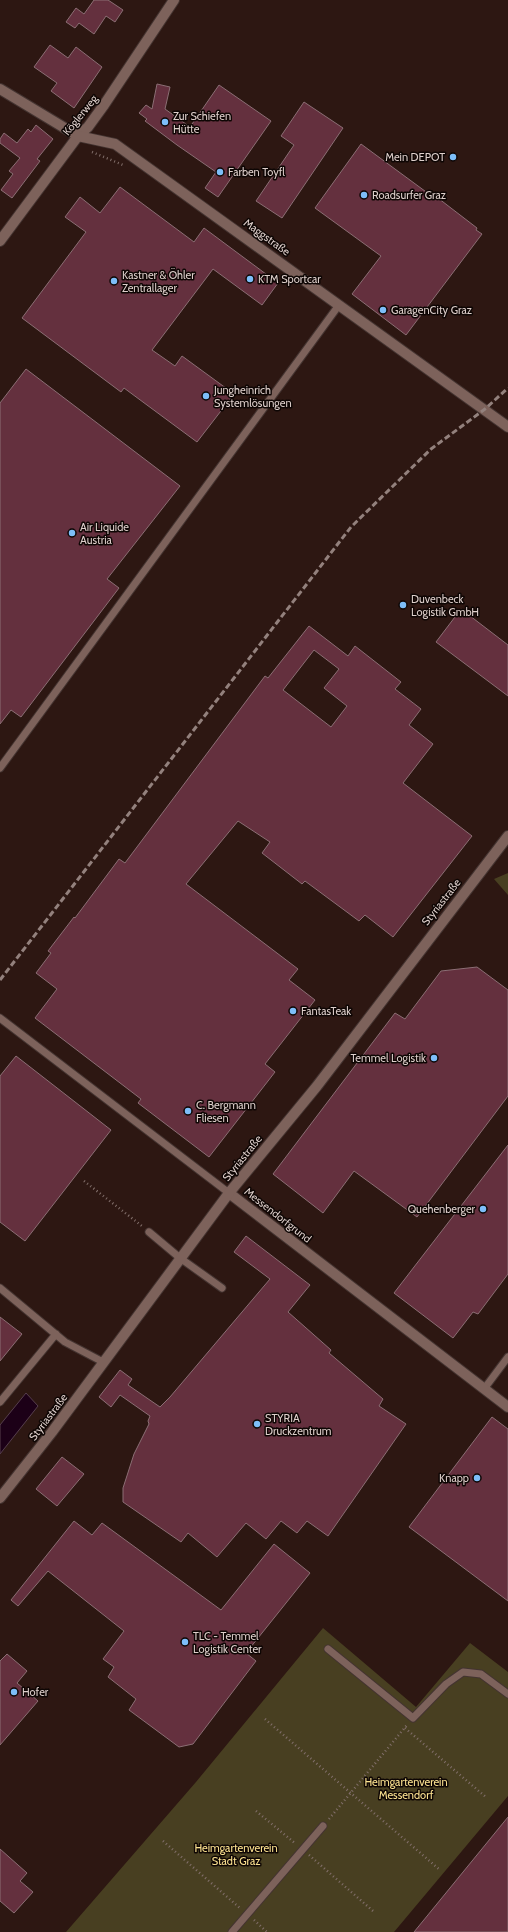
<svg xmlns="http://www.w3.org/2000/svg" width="508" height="1932" font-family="Cabin,sans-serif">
<rect width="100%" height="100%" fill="#2d1712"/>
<path fill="#483f21" d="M508 873V895L494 879Z
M323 1628 416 1707 470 1643 508 1672V1796L394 1932H66L196 1782Z"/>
<path fill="#1c0017" stroke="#563e4d" d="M26 1393 38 1406 0 1454V1425Z"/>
<path fill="#64303e" stroke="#8b6e74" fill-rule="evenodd" d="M94 0H108L123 10 115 22 106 16 94 34 79 23 75 28 66 22 76 8 84 14Z
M50 45 68 58 76 47 102 67 74 108 51 91 57 83 34 67Z
M157 84 170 87 165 109 190 127 219 85 271 121 218 197 205 188 216 172 177 145 145 121 147 119 139 113 146 105 152 109Z
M304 102 343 128 282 218 256 201 294 145 281 136Z
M36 125 53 139 37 159 40 161 12 198 1 190 13 174 9 171 20 158 0 143V139L4 133 17 143 28 129 31 132Z
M361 144 433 197 434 195 477 228 476 230 482 234 406 335 352 294 381 256 315 208Z
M120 187 194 242 204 228 278 283 262 305 213 269 152 350 175 366 182 356 234 394 197 442 124 388 121 392 22 318 86 232 65 217 80 197 100 213Z
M26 369 180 486 107 579 119 588 21 717 11 710 0 724V403Z
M461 609 508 645V696L436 642Z
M309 626 348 656 355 646 401 682 395 689 421 709 409 725 433 744 403 783 472 836 393 937 365 915 359 921 305 881 302 884 262 853 270 842 238 821 186 884 298 969 289 980 315 1000 265 1064 275 1072 209 1157 138 1103 141 1099 35 1018 57 989 36 973 51 953 48 951 74 917 75 918 119 859 125 863 265 676 268 678ZM314 650 339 669 324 688 347 706 331 727 283 690Z
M477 967 508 990V1096L417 1217 354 1171 323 1213 273 1174 395 1013 405 1019 441 971Z
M16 1056 111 1130 25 1241 0 1222V1076Z
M508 1145V1274L478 1314 473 1312 453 1338 394 1293Z
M246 1236 310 1285 288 1312 331 1350 329 1353 383 1399 379 1406 406 1424 328 1536 307 1521 297 1533 281 1521 266 1539 246 1523 217 1557 188 1533 181 1542 123 1502V1488L134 1454 149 1424 148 1421 150 1416 120 1395 111 1407 99 1397 120 1370 132 1379 128 1385 160 1407 170 1397 270 1279 234 1252Z
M0 1317 22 1334 0 1361Z
M492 1417 508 1429V1601L409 1527Z
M62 1457 84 1474 57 1506 36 1489Z
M74 1521 92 1535 102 1523 221 1610 274 1544 310 1573 246 1653 256 1661 193 1744 179 1747 129 1710 136 1699 108 1677 114 1667 103 1659 124 1631 48 1571 18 1606 11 1600Z
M7 1654 27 1671 17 1683 38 1701 0 1745V1661Z
M508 1817V1932H414Z
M0 1849 27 1873 20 1881 33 1892 14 1913 0 1901Z"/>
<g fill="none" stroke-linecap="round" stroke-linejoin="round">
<g stroke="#443431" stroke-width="9">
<path id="lane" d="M0 768 339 305
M0 1018 229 1193
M149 1232 180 1258 222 1288
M0 1288 65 1342 103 1362
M484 1389 508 1357
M0 1402 56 1334
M328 1649 413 1718 446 1684 463 1672 481 1674 508 1694
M232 1932 323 1826"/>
</g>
<g stroke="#443431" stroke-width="12">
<path id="street" d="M0 241 78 136 88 127 104 105 174 0
M229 1193 508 1407"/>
</g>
<g stroke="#443431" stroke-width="12">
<path id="secondary" d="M0 89 78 136 115 144 508 427
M0 1498 52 1432 229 1193 317 1086 508 836"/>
</g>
<path stroke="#83706c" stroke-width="2.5" stroke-dasharray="1 3" stroke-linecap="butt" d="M92 152 123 165
M84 1181 142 1226
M265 1719 440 1870
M405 1728 487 1798
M256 1811 296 1844
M329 1819 407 1725
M163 1841 241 1909
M309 1855 373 1911
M254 1920 267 1932"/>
<use href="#lane" stroke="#7d625b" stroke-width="7"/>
<use href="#street" stroke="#7d625b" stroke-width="10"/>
<use href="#secondary" stroke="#7d625b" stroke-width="10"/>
<path stroke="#93817d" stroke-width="3" stroke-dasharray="6 3" stroke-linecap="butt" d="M0 980 351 527 431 449 485 409 508 388"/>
</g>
<g fill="#7dbef9" stroke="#0e0604" stroke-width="1.5">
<circle cx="165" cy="122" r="4"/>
<circle cx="453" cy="157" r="4"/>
<circle cx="220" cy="172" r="4"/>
<circle cx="364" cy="195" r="4"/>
<circle cx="250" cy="279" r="4"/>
<circle cx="114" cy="281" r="4"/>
<circle cx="383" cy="310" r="4"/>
<circle cx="206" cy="396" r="4"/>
<circle cx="72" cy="533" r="4"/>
<circle cx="403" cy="605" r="4"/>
<circle cx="293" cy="1011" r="4"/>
<circle cx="434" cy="1058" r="4"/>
<circle cx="188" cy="1111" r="4"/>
<circle cx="483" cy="1209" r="4"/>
<circle cx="257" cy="1424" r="4"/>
<circle cx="477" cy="1478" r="4"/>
<circle cx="185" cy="1642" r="4"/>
<circle cx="14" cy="1692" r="4"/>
</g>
<g text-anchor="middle" stroke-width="3" stroke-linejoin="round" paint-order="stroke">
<g font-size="11" fill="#decfcb" stroke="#0e0604">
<text transform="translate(80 115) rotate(-51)" y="4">Köglerweg</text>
<text transform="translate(267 237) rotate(36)" y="4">Maggstraße</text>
<text transform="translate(441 902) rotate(-52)" y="4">Styriastraße</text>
<text transform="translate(242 1158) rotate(-51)" y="4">Styriastraße</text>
<text transform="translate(278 1215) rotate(38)" y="4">Messendorfgrund</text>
<text transform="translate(48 1417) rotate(-53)" y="4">Styriastraße</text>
</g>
<g font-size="11" fill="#decfcb" stroke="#0e0604" text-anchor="start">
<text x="173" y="120">Zur Schiefen<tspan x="173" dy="13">Hütte</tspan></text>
<text x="445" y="161" text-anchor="end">Mein DEPOT</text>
<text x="228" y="176">Farben Toyfl</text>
<text x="372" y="199">Roadsurfer Graz</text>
<text x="122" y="279">Kastner &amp; Öhler<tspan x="122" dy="13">Zentrallager</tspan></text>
<text x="258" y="283">KTM Sportcar</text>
<text x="391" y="314">GaragenCity Graz</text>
<text x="214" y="394">Jungheinrich<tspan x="214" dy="13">Systemlösungen</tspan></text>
<text x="80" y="531">Air Liquide<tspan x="80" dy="13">Austria</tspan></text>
<text x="411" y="603">Duvenbeck<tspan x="411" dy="13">Logistik GmbH</tspan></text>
<text x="301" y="1015">FantasTeak</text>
<text x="426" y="1062" text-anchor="end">Temmel Logistik</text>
<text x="196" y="1109">C. Bergmann<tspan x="196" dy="13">Fliesen</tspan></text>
<text x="475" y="1213" text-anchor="end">Quehenberger</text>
<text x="265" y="1422">STYRIA<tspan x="265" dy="13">Druckzentrum</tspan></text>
<text x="469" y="1482" text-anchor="end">Knapp</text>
<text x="193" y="1640">TLC - Temmel<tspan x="193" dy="13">Logistik Center</tspan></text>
<text x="22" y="1696">Hofer</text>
</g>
<g font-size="11" fill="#fce290" stroke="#0e0604">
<text x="406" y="1786">Heimgartenverein<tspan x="406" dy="13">Messendorf</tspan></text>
<text x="236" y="1852">Heimgartenverein<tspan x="236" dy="13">Stadt Graz</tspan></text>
</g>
</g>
</svg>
